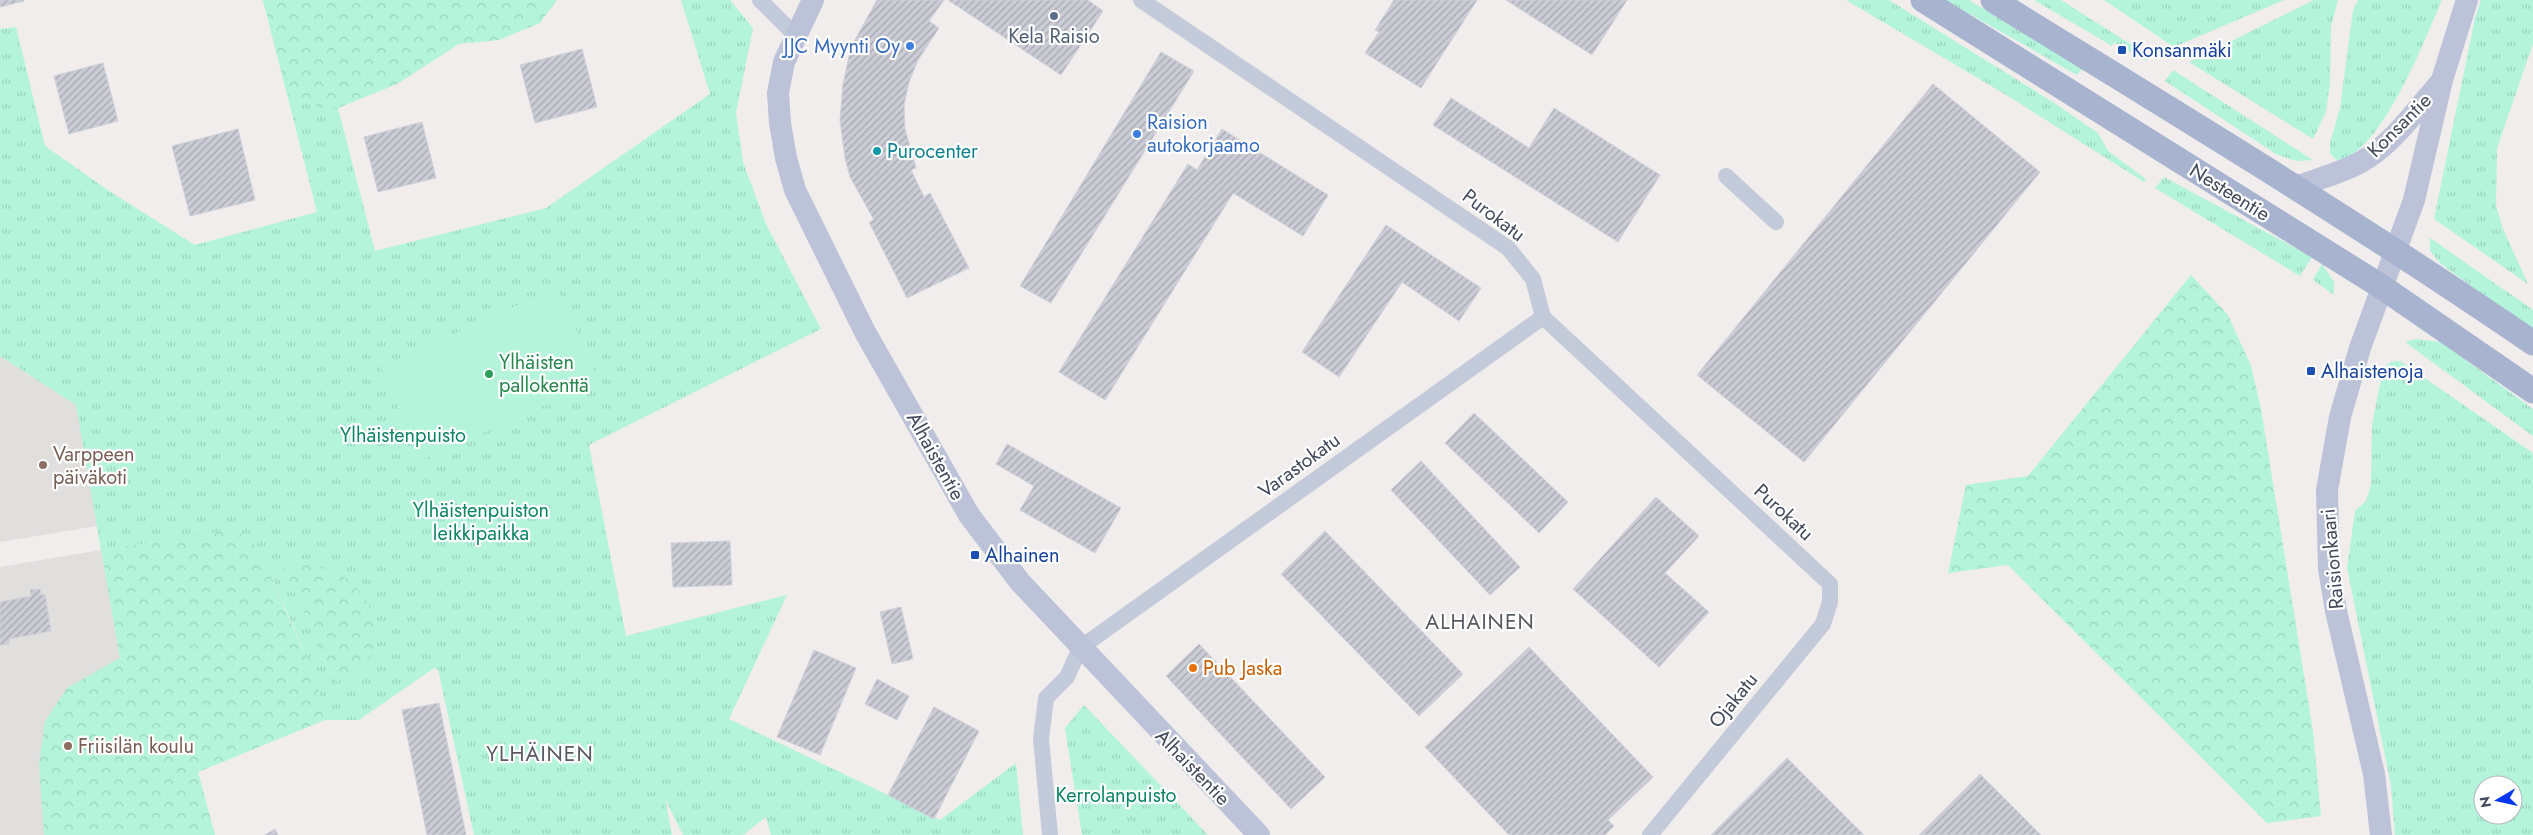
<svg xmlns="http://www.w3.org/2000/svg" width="2533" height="835" font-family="Jost,sans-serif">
<defs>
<pattern id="grass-tufts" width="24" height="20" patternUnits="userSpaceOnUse" patternTransform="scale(1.25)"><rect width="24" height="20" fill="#b3f4db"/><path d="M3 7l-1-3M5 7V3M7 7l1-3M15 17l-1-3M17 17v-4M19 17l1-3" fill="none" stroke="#9bd3be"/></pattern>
<pattern id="forest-crowns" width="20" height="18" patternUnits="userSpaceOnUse" patternTransform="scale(1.25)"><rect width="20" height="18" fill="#b3f4db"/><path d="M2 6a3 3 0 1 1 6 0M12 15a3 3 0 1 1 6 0" fill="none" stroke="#9bd3be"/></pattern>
<pattern id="building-hatch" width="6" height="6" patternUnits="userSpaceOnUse" patternTransform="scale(1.25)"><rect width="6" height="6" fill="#cbccd5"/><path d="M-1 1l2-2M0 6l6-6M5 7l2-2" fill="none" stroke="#a6a8b0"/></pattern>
</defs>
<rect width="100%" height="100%" fill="#f0edec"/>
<path fill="#e1dede" d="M0 356 76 405 97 526 0 542Z
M101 550 152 835H0V567Z"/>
<path fill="url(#grass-tufts)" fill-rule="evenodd" d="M263 0H493L338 108 375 251 546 208 710 94 681 0H730L753 28 736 113 743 162 766 224 821 329 589 445 626 636 787 595 729 719 940 820 1016 763 1023 835H771L766 817 743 835H683L665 799 672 835H474L438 669 434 668 359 720H325C313 662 284 608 261 554L101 550 76 405 0 356V29L16 27 45 146 109 191 195 245 317 212Z
M1846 0H1889L2053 102 2098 133 2108 151 2146 179 2144 182 2008 96Z
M1945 0H1969L2082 69 2077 75Z
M2034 0H2061L2149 56 2146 61 2114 42 2112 46Z
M2104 0H2284L2174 47Z
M2314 0H2338L2331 26 2330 83 2326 112 2313 139 2189 62Z
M2358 0H2442C2426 36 2380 158 2336 160L2330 153V143L2340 108 2353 10Z
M2481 0H2533V44L2497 148 2496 206 2503 229 2528 284 2434 219 2475 18Z
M2173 70 2313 160 2296 161 2276 154 2165 81Z
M2164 177 2312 257 2300 276 2155 188Z
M2430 238 2533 310V331L2441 264 2430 251Z
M2322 264 2334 282V295L2313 280Z
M2416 339 2441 342 2533 409V436L2405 342Z
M2400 361 2533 453V835H2395L2391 785 2347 568 2355 511 2366 501 2371 485 2372 425 2380 384 2386 366 2391 362ZM2483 785H2513V815H2483Z
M1084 705 1208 835H1082L1065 728Z"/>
<path fill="url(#forest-crowns)" d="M263 0H557L540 23 499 40 459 44 397 84 338 108 319 107 301 102 287 94Z
M2191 275 2228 315 2251 366 2261 409 2313 731 2321 816 2267 823 2008 565 1948 573 1966 485 2028 476Z
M229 530 247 536 261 554 307 660 319 692 325 720 198 772 215 835H44L39 764 45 721 67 688 120 658 101 550Z
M304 564C315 567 331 569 341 575 365 589 383 624 372 651 367 666 348 676 335 683L284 568Z"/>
<path fill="#b3f4db" d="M557 287 599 381 422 460 380 367Z"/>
<path fill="url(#building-hatch)" stroke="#cfd0d9" d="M0 0H23L24 1 0 7Z
M877 0H944L929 21 939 28 918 60 909 82 904 105 905 129 916 168 911 170 924 197 930 193 969 268 907 298 869 222 874 220 850 177 845 158 840 120 843 84 851 47Z
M948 0H1088L1103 11 1061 75Z
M1394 0H1477L1421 88 1365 53 1379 32 1375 30Z
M1506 0H1627L1592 55Z
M582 49 597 107 535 123 520 65Z
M1161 52 1194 71 1051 303 1020 286Z
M103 63 118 121 69 134 54 76Z
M1933 84 2040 172 1804 462 1697 375Z
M1451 98 1529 148 1554 108 1660 175 1618 242 1433 125Z
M422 122 436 178 378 192 364 137Z
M238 129 255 200 190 216 172 146Z
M1222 129 1328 195 1303 236 1233 193 1105 400 1059 372 1188 164 1197 170Z
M1386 225 1481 288 1459 321 1402 282 1339 377 1302 352Z
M1474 413 1568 502 1539 533 1445 443Z
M1007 444 1121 508 1095 553 1020 510 1034 486 996 464Z
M1421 461 1520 567 1490 595 1391 490Z
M1656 497 1699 536 1665 573 1709 612 1659 667 1573 589Z
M1325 531 1463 674 1419 716 1281 574Z
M730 541 732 585 673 587 671 543Z
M40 589 41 595 45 594 51 631 9 639V644L0 645V602L31 596 30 590Z
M901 607 913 659 892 664 880 612Z
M1199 644 1325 777 1291 809 1166 676Z
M1529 647 1653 777 1608 820 1614 826 1605 835H1509L1425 747Z
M814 650 856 668 820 755 777 737Z
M877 679 909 696 897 720 865 704Z
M439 703 466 835H427L402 710Z
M934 707 979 731 934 819 888 795Z
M1787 758 1864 835H1711Z
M1980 774 2041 835H1919Z
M275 829 278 835H265Z"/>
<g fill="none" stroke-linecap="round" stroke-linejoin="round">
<path stroke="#c3cad9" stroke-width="16" d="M760 0 795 35
M1141 0 1508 248 1533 279 1543 317 1830 584V602L1823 624 1650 835
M1726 176 1776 222
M1050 835 1041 739 1046 698 1067 677 1080 648 1543 317"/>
<path stroke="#bcc3d8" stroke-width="22" d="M813 0 784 62 778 93 780 123 786 158 795 190 865 332 969 515 1020 582 1259 835
M2296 187C2317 179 2341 173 2361 162 2393 144 2416 110 2440 83
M2381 835 2374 774 2336 611 2329 569 2327 490 2340 417 2360 348 2414 200 2442 80 2467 0"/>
<path stroke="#a8b3d0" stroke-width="25" d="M1923 0 2382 287 2533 391
M1993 0C2174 112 2357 222 2533 343"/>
</g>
<circle fill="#5c6f8a" stroke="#fff" stroke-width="2" cx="1054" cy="16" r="5"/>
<g fill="#3f7fe0" stroke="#fff" stroke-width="2">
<circle cx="910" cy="46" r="5"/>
<circle cx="1137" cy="134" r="5"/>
</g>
<g fill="#1a4fb4" stroke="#fff" stroke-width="2">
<rect x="2117" y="45" width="10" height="10" rx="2.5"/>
<rect x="2306" y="366" width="10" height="10" rx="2.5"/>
<rect x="970" y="550" width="10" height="10" rx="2.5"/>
</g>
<circle fill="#0f9aa8" stroke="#fff" stroke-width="2" cx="877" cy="151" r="5"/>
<circle fill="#2e9e5b" stroke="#fff" stroke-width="2" cx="489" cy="374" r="5"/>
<g fill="#8d6e63" stroke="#fff" stroke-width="2">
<circle cx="43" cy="465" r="5"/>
<circle cx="68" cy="746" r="5"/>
</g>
<circle fill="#e8710a" stroke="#fff" stroke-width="2" cx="1193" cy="668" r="5"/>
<g text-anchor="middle" stroke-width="4.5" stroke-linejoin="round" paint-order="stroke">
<g font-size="20" fill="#4e5e75" stroke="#fff">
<text x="1054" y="43">Kela Raisio</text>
</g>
<g font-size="20" fill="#366cbe" stroke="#fff" text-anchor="end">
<text x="900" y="53">JJC Myynti Oy</text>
<text x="1147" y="129" text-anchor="start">Raision<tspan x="1147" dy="23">autokorjaamo</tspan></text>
</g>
<g font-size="20" fill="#164399" stroke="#fff" text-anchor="start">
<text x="2132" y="57">Konsanmäki</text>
<text x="2321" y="378">Alhaistenoja</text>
<text x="985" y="562">Alhainen</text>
</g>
<g font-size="20" fill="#424a5c" stroke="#fff">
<text transform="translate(2399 125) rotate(-45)" y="7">Konsantie</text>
<text transform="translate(2230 192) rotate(32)" y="7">Nesteentie</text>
<text transform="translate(1494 215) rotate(37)" y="7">Purokatu</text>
<text transform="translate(936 456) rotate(61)" y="7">Alhaistentie</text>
<text transform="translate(1299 465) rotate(-36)" y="7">Varastokatu</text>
<text transform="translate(1784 512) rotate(43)" y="7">Purokatu</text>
<text transform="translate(2332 559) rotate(-95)" y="7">Raisionkaari</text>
<text transform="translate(1733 700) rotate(-51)" y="7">Ojakatu</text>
<text transform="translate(1193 767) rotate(46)" y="7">Alhaistentie</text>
</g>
<g font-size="20" fill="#0d838f" stroke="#fff" text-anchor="start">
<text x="887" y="158">Purocenter</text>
</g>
<g font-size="20" fill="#27864d" stroke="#fff" text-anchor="start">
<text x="499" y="369">Ylhäisten<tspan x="499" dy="23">pallokenttä</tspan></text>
</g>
<g font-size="20" fill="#0b8563" stroke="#fff">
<text x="403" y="442">Ylhäistenpuisto</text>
<text x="481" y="517">Ylhäistenpuiston<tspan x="481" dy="23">leikkipaikka</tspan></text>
<text x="1116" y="802">Kerrolanpuisto</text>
</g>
<g font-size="20" fill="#785e54" stroke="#fff" text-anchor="start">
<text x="53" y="461">Varppeen<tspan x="53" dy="23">päiväkoti</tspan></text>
<text x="78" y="753">Friisilän koulu</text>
</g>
<g font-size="20" fill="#c56008" stroke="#fff" text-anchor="start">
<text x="1203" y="675">Pub Jaska</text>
</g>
<g font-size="21" letter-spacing="1" fill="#585a62" stroke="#fff">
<text x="1480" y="629">ALHAINEN</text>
<text x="540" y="761">YLHÄINEN</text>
</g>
</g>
<g transform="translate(2498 800) rotate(261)"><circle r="24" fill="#ffffff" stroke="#b3b7be"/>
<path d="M0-4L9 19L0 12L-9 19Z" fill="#0336f3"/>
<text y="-8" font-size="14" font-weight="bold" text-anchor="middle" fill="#424a5c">N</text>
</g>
</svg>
